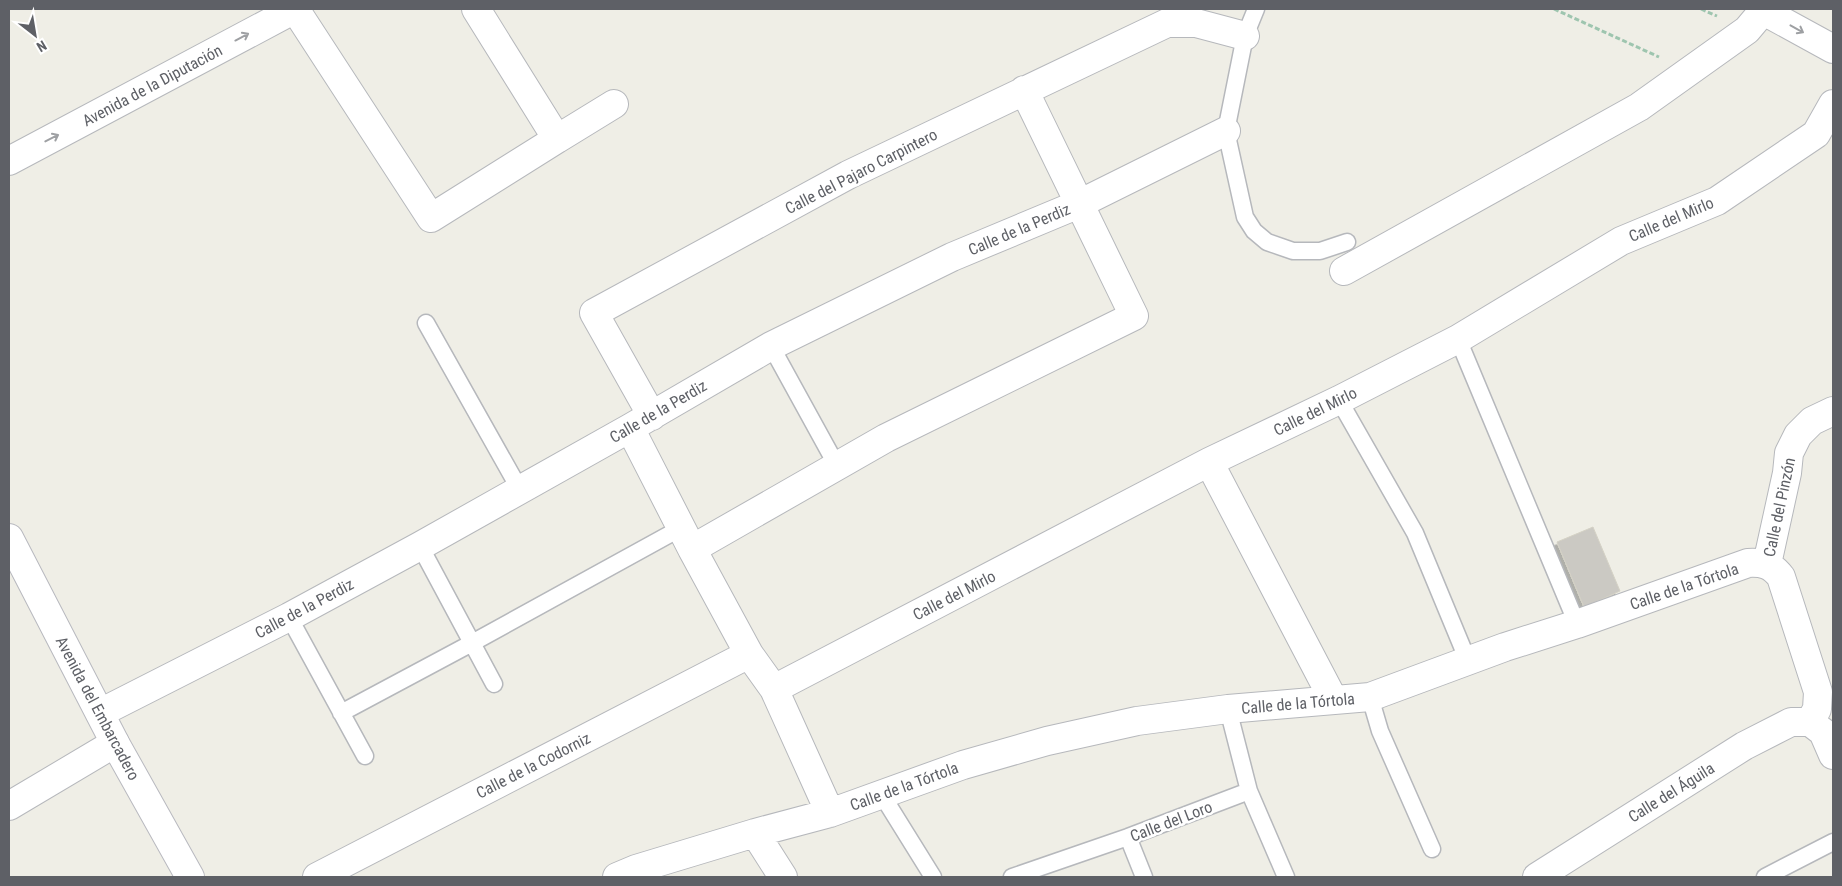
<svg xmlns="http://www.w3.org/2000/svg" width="1842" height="886" font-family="'Roboto Condensed',sans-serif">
<defs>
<filter id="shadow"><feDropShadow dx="-4.5" dy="4.5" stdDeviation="0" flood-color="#0004"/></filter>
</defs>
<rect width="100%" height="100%" fill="#efeee6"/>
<path fill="#cbc9c3" stroke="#d4d1c5" filter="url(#shadow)" d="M1593 527 1620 591 1584 607 1557 542Z"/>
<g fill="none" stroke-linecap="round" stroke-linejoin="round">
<g stroke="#b6b8bc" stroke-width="19">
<path id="lane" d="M1256 9 1245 36 1226 131 1245 217 1254 231 1267 242 1293 251H1320L1347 242
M426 323 520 490
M1458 339 1577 624
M771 346 837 466
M1339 400 1415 533 1468 661
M420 546 494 684
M289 617 365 756
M1370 697 1380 731 1432 849
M341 713 472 643 681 528
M1249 791 1286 877
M882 795 933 877
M1128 837 1144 877
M1012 877 1128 837 1249 791 1228 709
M1765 877 1833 842"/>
</g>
<g stroke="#b6b8bc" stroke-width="30">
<path id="street" d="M295 9 431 218 557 139 476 9
M1760 9 1833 49
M557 139 614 104
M9 161 295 9
M1344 271 1639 107 1747 30 1763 11
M652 416 594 313 848 175 1167 23H1196L1245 36
M630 428 692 549 749 654 774 689 830 813
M1209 462 1333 699
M692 549 886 438 1134 316 1024 90
M1767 564 1787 473 1789 453 1798 435 1812 421 1833 411
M774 689 1209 462 1339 400 1458 339 1621 241 1717 201 1816 134 1833 104
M100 713 289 617 420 546 630 428 771 346 952 257 1079 204 1226 131
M9 806 115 743
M755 833 783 877
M317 877 749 654
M617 877 636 869 755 833 830 813 963 765 1047 741 1137 721 1228 709 1370 697 1505 647 1577 624 1748 563C1763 562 1772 565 1781 577L1818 692 1817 709 1810 722 1823 732 1833 755
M1537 877 1744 746 1791 722H1810"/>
</g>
<g stroke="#b8b9bf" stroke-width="30">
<path id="secondary" d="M9 538 115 743 190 877"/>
</g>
<path stroke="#9ec5af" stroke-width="3" stroke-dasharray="5 2.5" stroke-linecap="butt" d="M1554 9 1659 57
M1701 9 1717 16"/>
<use href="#lane" stroke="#fff" stroke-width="16"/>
<use href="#street" stroke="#fff" stroke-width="28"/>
<use href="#secondary" stroke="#fff" stroke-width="28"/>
</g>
<defs><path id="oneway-shaft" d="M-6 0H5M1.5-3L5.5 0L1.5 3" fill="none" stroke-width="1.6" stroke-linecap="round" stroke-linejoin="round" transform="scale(1.25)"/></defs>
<g stroke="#9ea0a3">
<use href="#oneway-shaft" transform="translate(1797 29) rotate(29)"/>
<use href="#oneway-shaft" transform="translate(242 37) rotate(-28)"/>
<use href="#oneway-shaft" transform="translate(52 138) rotate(-27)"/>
</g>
<g text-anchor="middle" stroke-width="5" stroke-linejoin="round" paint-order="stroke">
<g font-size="16" fill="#5e6066" stroke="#fff">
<text transform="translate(152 85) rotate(-28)" y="6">Avenida de la Diputación</text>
<text transform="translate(861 171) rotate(-27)" y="6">Calle del Pajaro Carpintero</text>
<text transform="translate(1671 219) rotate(-23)" y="6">Calle del Mirlo</text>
<text transform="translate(1019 229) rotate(-23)" y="6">Calle de la Perdiz</text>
<text transform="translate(658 411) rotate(-30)" y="6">Calle de la Perdiz</text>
<text transform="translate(1315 411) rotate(-26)" y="6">Calle del Mirlo</text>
<text transform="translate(1779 507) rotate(-78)" y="6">Calle del Pinzón</text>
<text transform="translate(1684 586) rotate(-19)" y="6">Calle de la Tórtola</text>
<text transform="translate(954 595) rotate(-27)" y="6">Calle del Mirlo</text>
<text transform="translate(304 608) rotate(-28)" y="6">Calle de la Perdiz</text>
<text transform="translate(1298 703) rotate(-5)" y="6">Calle de la Tórtola</text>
<text transform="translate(98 708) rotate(62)" y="6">Avenida del Embarcadero</text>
<text transform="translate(533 765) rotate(-27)" y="6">Calle de la Codorniz</text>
<text transform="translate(904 786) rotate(-20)" y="6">Calle de la Tórtola</text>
<text transform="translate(1671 792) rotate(-32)" y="6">Calle del Águila</text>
<text transform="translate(1171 821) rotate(-21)" y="6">Calle del Loro</text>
</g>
</g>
<rect width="1842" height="886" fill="none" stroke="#5e6066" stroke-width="20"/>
<g transform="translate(35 35) rotate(149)" stroke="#ffffff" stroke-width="4" paint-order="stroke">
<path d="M0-4L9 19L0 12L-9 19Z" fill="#5e6066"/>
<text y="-8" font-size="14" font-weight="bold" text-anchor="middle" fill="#5e6066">N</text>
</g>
</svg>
